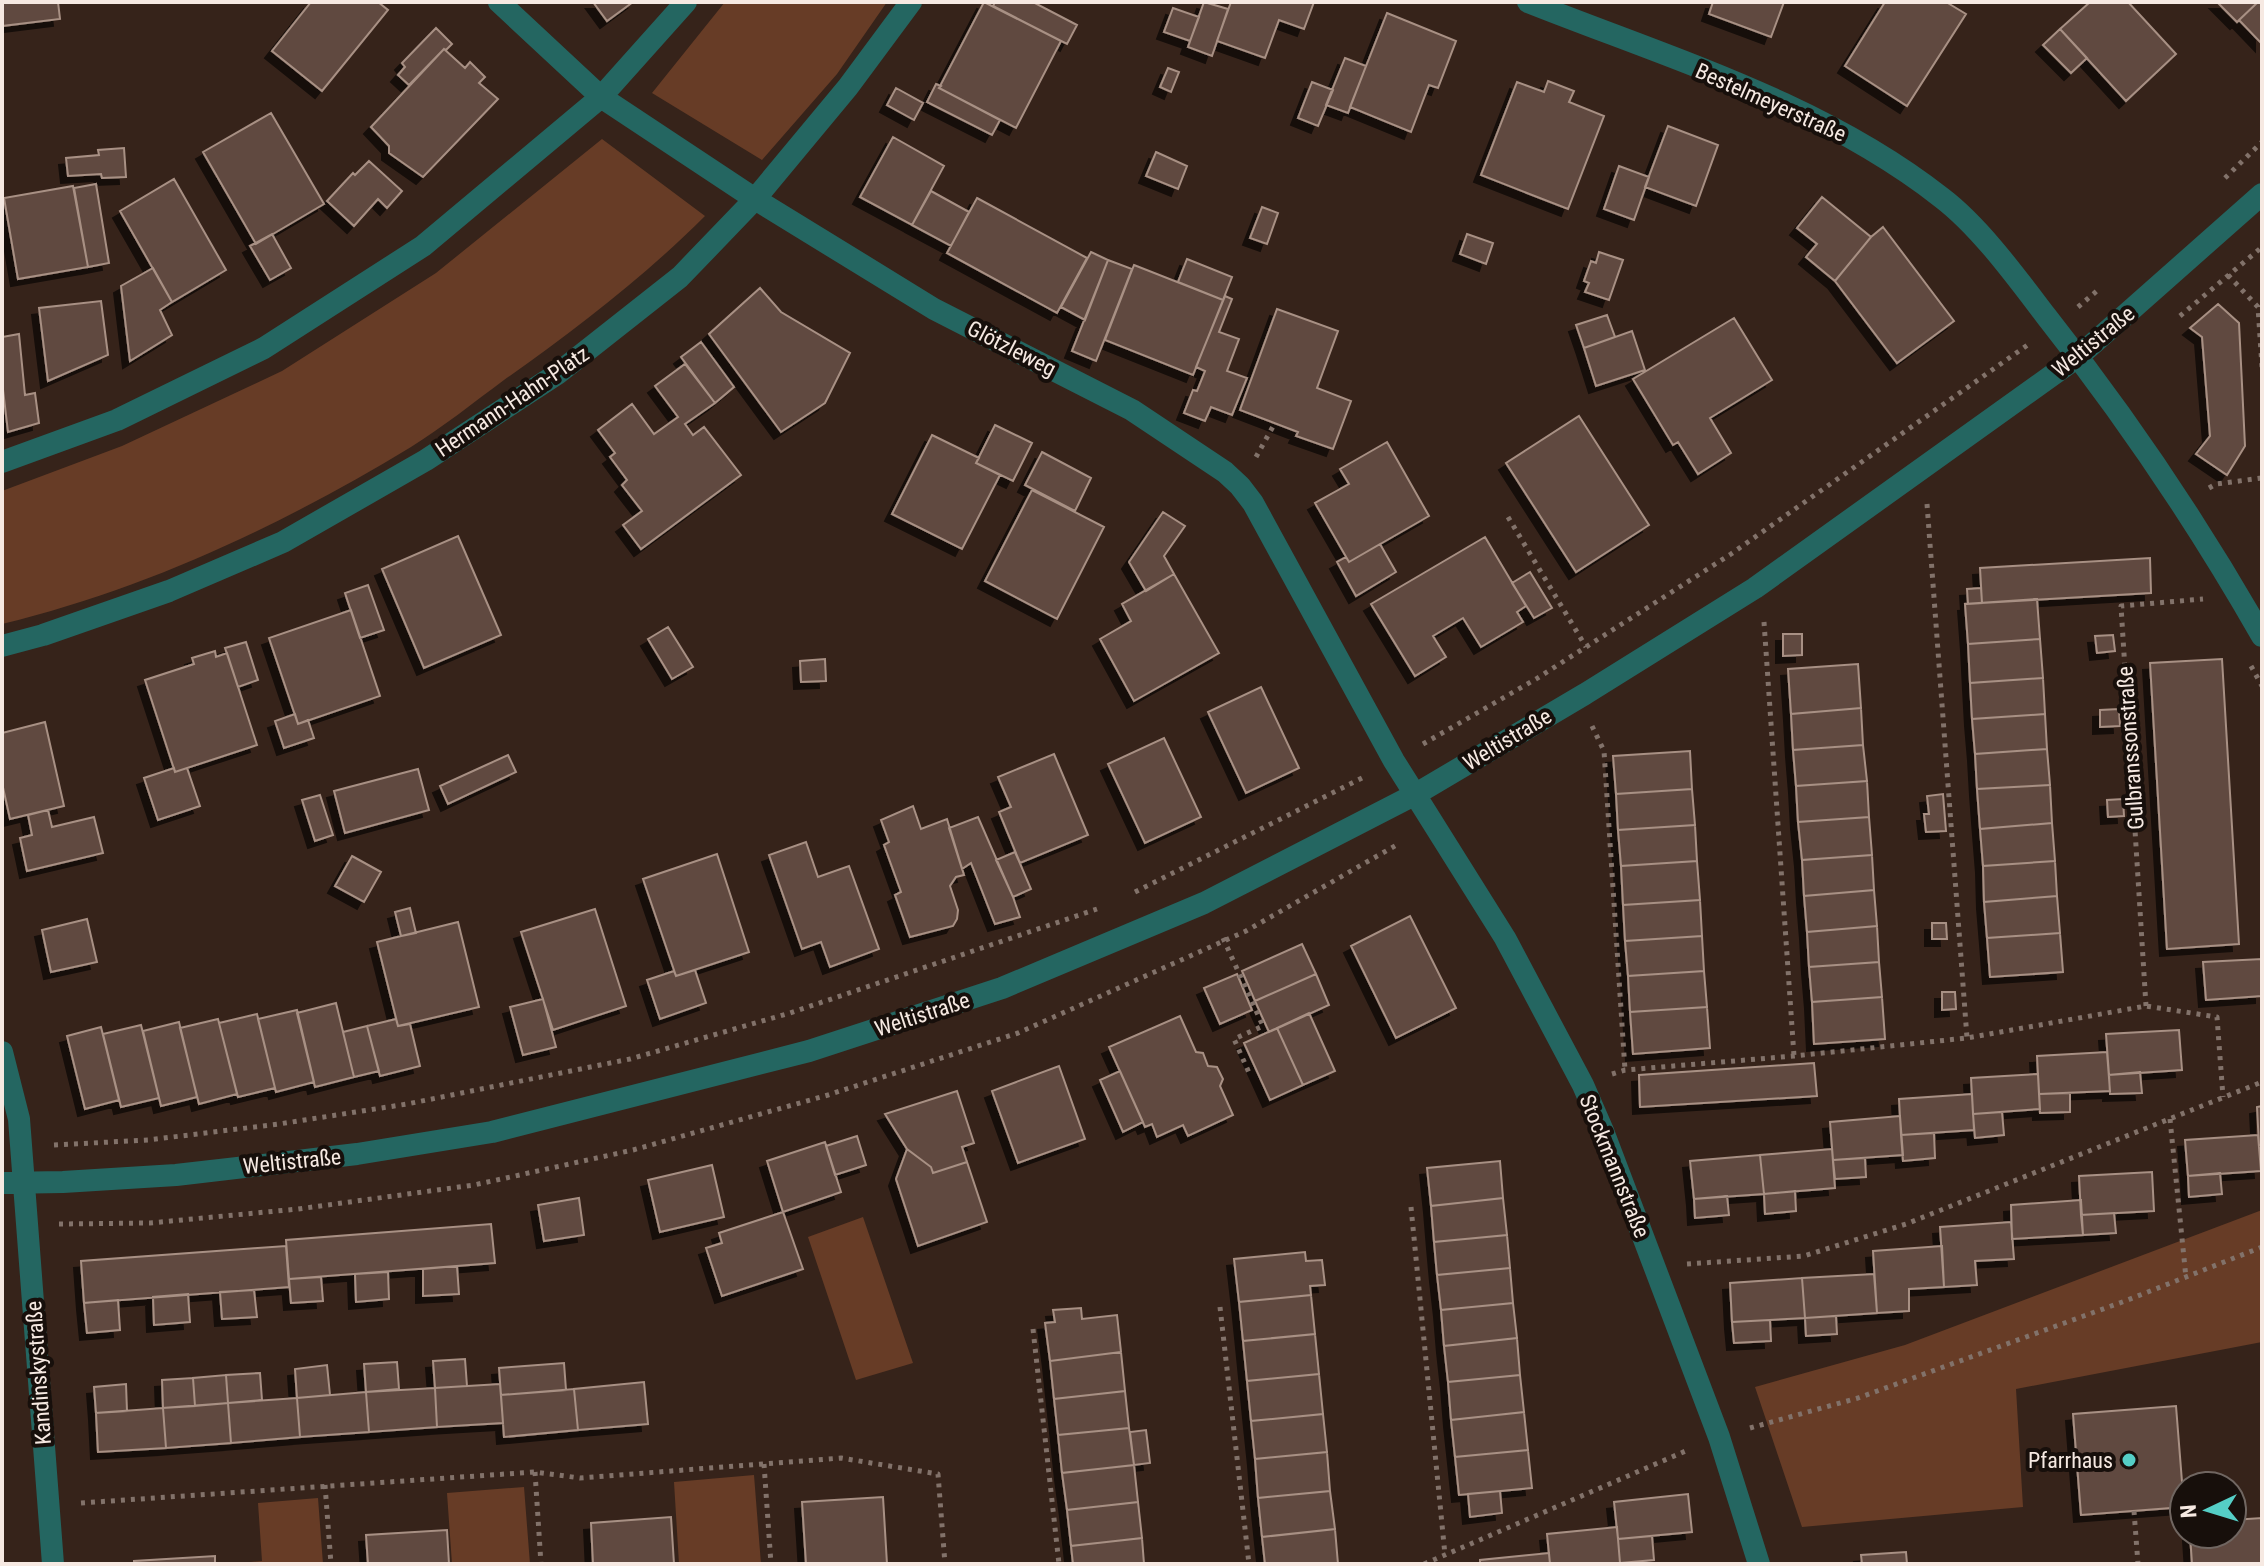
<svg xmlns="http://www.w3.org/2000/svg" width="2264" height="1566" font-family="'Roboto Condensed',sans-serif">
<defs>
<filter id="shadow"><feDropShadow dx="-7" dy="7" stdDeviation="0" flood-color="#0009"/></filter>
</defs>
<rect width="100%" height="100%" fill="#36231a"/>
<path fill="#673c26" d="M725 2H887L837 74 762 160 652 93Z
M602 139 705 216C644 277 575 330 504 380 473 403 443 427 411 447 284 524 147 589 2 624V491L122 446 282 371 436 273Z
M2262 1210V1342L2016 1389 2023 1507 1802 1527 1755 1387 1905 1345Z
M863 1217 913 1363 856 1380 808 1237Z
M754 1475 761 1564H679L674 1482Z
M524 1487 530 1564H452L447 1493Z
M318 1498 323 1564H229L262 1561 258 1503Z"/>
<path fill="#604a40" stroke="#a89084" stroke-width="2" filter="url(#shadow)" d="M2 2H58L60 19 2 26Z
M311 2H378L388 10 322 91 272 51Z
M593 2H633L607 21Z
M984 2 1061 41 1016 128 939 88Z
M995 2H1033L1077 25 1067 44 993 6Z
M1204 2 1228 9 1212 56 1188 47Z
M1231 2H1314L1304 29 1279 20 1265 58 1217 41Z
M1713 2H1784L1771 37 1709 14Z
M1885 2H1946L1966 14 1907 106 1845 66Z
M2090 2H2128L2176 54 2126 101 2060 29Z
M2217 2H2258L2237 22Z
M2258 2 2262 4V44L2239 20Z
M1173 8 1199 17 1190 41 1164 32Z
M1387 13 1456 41 1438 88 1429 85 1411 132 1350 107Z
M436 28 452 44 446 50 444 49 409 85 398 75 405 67 402 63Z
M2060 29 2087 58 2071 73 2043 45Z
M444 49 465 68 470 62 485 77 479 83 498 99 423 177 389 153V146L371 127Z
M1345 58 1366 66 1348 113 1326 105Z
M1168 68 1179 72 1171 92 1160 87Z
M1548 81 1574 91 1569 102 1604 116 1568 209 1481 175 1517 82 1544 92Z
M1312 82 1333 90 1318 126 1298 118Z
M936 84 941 86 939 88 1000 120 992 135 927 102Z
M896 88 923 103 914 120 887 105Z
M271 113 324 204 256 244 203 152Z
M1668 126 1718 145 1696 206 1645 187Z
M893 137 944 166 912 225 860 197Z
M124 148 126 177 102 178 101 174 68 176 66 158 99 155 98 150Z
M1156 152 1187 166 1178 189 1146 176Z
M369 161 402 191 387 208 378 199 354 226 327 201 353 173 355 175Z
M1619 166 1649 177 1634 220 1604 209Z
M174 179 226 270 172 302 120 211Z
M96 184 109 263 88 267 74 188Z
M73 186 88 267 18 279 4 198Z
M931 191 969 212 951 246 912 225Z
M1822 197 1871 237 1835 281 1806 257 1817 244 1797 228Z
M977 198 1087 258 1057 313 947 253Z
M1262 207 1278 213 1267 244 1250 238Z
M1883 227 1954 321 1897 363 1835 281 1871 237Z
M272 234 291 268 270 280 250 246Z
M1467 234 1493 243 1486 264 1460 254Z
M1091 252 1108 260 1085 320 1061 307Z
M1599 252 1623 260 1609 300 1585 292 1589 283 1584 281 1591 261 1596 263Z
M1187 259 1232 277 1223 300 1178 282Z
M1108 260 1132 269 1096 361 1072 351Z
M1134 265 1223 300 1193 375 1105 340Z
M153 268 172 302 160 310 172 335 130 361 121 286Z
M760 288 781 312 850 353 825 403 781 432 709 334Z
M1225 296 1232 299 1219 332 1239 339 1227 371 1247 378 1232 415 1211 407 1205 421 1184 413 1193 390 1197 391 1205 371 1196 367Z
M101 301 108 355 48 381 39 308Z
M2218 304 2239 323 2245 446 2227 475 2196 454 2210 436 2202 337 2190 328Z
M1277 309 1338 331 1317 388 1351 401 1333 449 1296 436 1298 432 1240 410Z
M1607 315 1615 337 1584 348 1576 325Z
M1734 318 1772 380 1710 418 1731 453 1698 474 1678 442 1673 445 1633 379Z
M1632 331 1645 370 1596 386 1584 348Z
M19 334 25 395 35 393 39 423 8 432 2 381V337Z
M701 342 734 387 715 403 681 357Z
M685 364 715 403 685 424 693 435 704 427 741 475 641 549 623 525 642 511 622 485 627 480 610 457 615 453 598 430 632 404 654 434 678 417 655 386Z
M1579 416 1649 525 1576 572 1506 463Z
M995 425 1032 443 1013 481 976 463Z
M932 435 979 458 976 463 1000 475 962 549 892 514Z
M1387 442 1429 516 1349 562 1315 503 1349 484 1340 469Z
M1042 452 1091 478 1075 511 1025 485Z
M1032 490 1104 527 1057 619 985 581Z
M1163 512 1185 526 1164 556 1174 574 1146 591 1129 562Z
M458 536 501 635 424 668 382 569Z
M1485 537 1526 606 1517 612 1523 622 1481 647 1463 618 1433 636 1446 657 1415 676 1371 604Z
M1380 544 1396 572 1356 596 1337 562 1346 557 1349 562Z
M2150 558 2151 593 1982 603 1980 568Z
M1530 572 1552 608 1534 618 1512 583Z
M1174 574 1219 653 1134 701 1100 639 1131 621 1122 604Z
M368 585 384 630 360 638 345 593Z
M1981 588 1982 603 1968 604 1967 589Z
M2037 599 2040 639 1968 644 1965 604Z
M351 610 380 696 298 724 269 638Z
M668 627 693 667 672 679 648 639Z
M1783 634H1802V655L1783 656Z
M2113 635 2115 651 2097 653 2095 636Z
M2040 639 2043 678 1970 683 1968 644Z
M246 642 258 680 238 687 225 648Z
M215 651 216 657 227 653 257 745 175 772 145 680 194 664 192 658Z
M825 659 826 681 801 682 800 661Z
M2222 659 2239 944 2167 949 2150 663Z
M1858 664 1861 708 1791 714 1788 669Z
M2043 678 2045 714 1972 719 1970 683Z
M1261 687 1299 768 1246 793 1208 712Z
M1861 708 1863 745 1793 750 1791 714Z
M2119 709 2120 726 2100 727V710Z
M295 714 298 724 308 720 314 738 284 748 275 721Z
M2045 714 2047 749 1975 754 1972 719Z
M45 722 64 806 10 819 2 783V733Z
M1164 738 1201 817 1145 843 1108 764Z
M1863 745 1867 781 1796 786 1793 750Z
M2047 749 2050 785 1977 789 1975 754Z
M1690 751 1692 789 1616 794 1613 756Z
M1054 754 1088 835 1020 863 999 812 1011 807 998 777Z
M508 755 516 772 448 804 440 786Z
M174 768 175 772 187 768 200 806 158 820 144 778Z
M418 769 429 810 345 833 334 791Z
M1867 781 1869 817 1798 822 1796 786Z
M2050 785 2052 823 1980 829 1977 789Z
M1692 789 1695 825 1618 830 1616 794Z
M1943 794 1946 831 1926 832 1924 814H1929L1927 796Z
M320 795 333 835 315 841 302 800Z
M2123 799 2124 816 2108 817 2107 800Z
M913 806 921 829 947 819 964 875 956 877 950 886 958 910 957 919 953 926 910 937 895 895 901 892 884 845 889 842 881 820Z
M48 810 52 827 94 817 103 853 27 871 20 838 32 835 28 815Z
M978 817 1013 897 1020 917 995 924 971 863 962 869 949 828Z
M1869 817 1872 855 1802 860 1798 822Z
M2052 823 2055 861 1983 866 1980 829Z
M1695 825 1697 861 1621 866 1618 830Z
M806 842 818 877 849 866 879 949 830 967 821 942 802 949 769 855Z
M1015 852 1031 889 1013 897 996 860Z
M717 854 749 952 676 976 643 879Z
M1872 855 1874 890 1804 896 1802 860Z
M352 856 381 872 364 902 335 886Z
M1697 861 1700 900 1623 905 1621 866Z
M2055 861 2057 896 1984 902 1983 866Z
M1874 890 1877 926 1807 932 1804 896Z
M2057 896 2060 933 1987 938 1984 902Z
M1700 900 1702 936 1625 941 1623 905Z
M410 908 416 933 401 936 395 912Z
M595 909 626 1006 553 1030 521 932Z
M1410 916 1456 1008 1396 1038 1351 946Z
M87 919 97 962 51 972 42 930Z
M458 922 479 1007 398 1026 377 942Z
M1932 923H1946L1947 939H1932Z
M1877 926 1879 962 1809 967 1807 932Z
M2060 933 2063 972 1990 977 1987 938Z
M1702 936 1704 971 1628 976 1625 941Z
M1302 944 1316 974 1255 1001 1242 971Z
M2262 959V996L2206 1000 2203 962Z
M1879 962 1882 997 1812 1002 1809 967Z
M695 970 706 1003 660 1019 647 980 674 971 676 976Z
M1704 971 1707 1007 1630 1012 1628 976Z
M1237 974 1252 1010 1220 1024 1204 988Z
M1316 974 1329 1005 1269 1032 1255 1001Z
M1942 992H1955L1956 1009 1942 1010Z
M1882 997 1885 1039 1814 1044 1812 1002Z
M543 999 556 1047 523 1055 510 1007Z
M336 1003 354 1077 315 1087 297 1013Z
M1707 1007 1710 1048 1633 1054 1630 1012Z
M297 1010 314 1082 276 1092 258 1019Z
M1309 1013 1335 1071 1303 1085 1277 1028Z
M257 1014 275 1088 238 1097 219 1023Z
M1180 1016 1196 1052 1203 1053 1208 1066 1217 1067 1223 1079 1220 1086 1233 1115 1188 1136 1183 1125 1157 1137 1152 1124 1145 1127 1109 1047Z
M218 1019 237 1094 199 1104 180 1028Z
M396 1019 398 1026 410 1024 420 1066 380 1076 367 1026Z
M179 1022 197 1097 161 1106 143 1031Z
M141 1025 159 1098 121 1107 103 1034Z
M367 1026 379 1071 354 1077 343 1032Z
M101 1027 119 1100 85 1109 67 1036Z
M1277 1028 1303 1085 1270 1100 1244 1043Z
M2179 1030 2182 1070 2109 1075 2106 1034Z
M2107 1052 2110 1091 2039 1094 2037 1056Z
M1814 1063 1817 1096 1640 1107 1639 1075Z
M1059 1066 1085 1139 1018 1163 992 1091Z
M1120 1071 1143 1122 1123 1132 1100 1080Z
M2140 1072 2142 1093 2110 1094 2109 1075Z
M2038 1074 2040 1109 1973 1114 1971 1078Z
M957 1091 974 1143 962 1147 967 1162 933 1173 931 1167 907 1149 885 1114Z
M2070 1093V1112L2040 1113 2039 1094Z
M1972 1094 1974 1130 1901 1135 1899 1099Z
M2262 1106V1145L2259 1146 2257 1107Z
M2002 1112 2004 1135 1975 1138 1973 1114Z
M1900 1116 1903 1155 1833 1160 1830 1122Z
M1934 1133 1935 1158 1903 1161 1901 1135Z
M2258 1135 2261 1171 2188 1176 2185 1140Z
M857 1136 866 1165 835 1175 826 1146Z
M825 1142 841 1192 783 1212 767 1161Z
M907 1149 931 1167 933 1173 967 1162 987 1222 918 1246 896 1179Z
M1832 1149 1835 1188 1764 1194 1760 1155Z
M1760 1155 1764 1194 1694 1199 1690 1161Z
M1865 1158 1866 1177 1835 1179 1833 1160Z
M1500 1161 1503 1198 1431 1206 1427 1168Z
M712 1165 724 1217 660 1232 648 1180Z
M2152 1172 2154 1211 2081 1215 2079 1176Z
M2220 1173 2222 1194 2189 1197 2188 1176Z
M1795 1191 1796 1211 1765 1214 1764 1194Z
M1727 1196 1729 1215 1695 1218 1694 1199Z
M579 1198 584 1235 544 1241 538 1205Z
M1503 1198 1507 1235 1434 1242 1431 1206Z
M2081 1200 2083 1235 2012 1239 2011 1205Z
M783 1212 803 1269 722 1296 706 1248 722 1243 719 1233Z
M2114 1213 2116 1233 2083 1235 2081 1215Z
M2011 1222 2014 1259 1975 1261 1977 1285 1944 1287 1940 1227Z
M491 1224 495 1263 289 1279 286 1240Z
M1507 1235 1510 1268 1437 1275 1434 1242Z
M286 1246 289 1287 84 1303 81 1261Z
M1942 1246 1944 1287 1909 1289V1311L1877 1313 1873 1251Z
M1305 1252 1306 1261 1322 1260 1325 1285 1310 1286 1311 1295 1239 1302 1234 1259Z
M457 1266 459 1294 423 1296V1269Z
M1510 1268 1513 1303 1441 1310 1437 1275Z
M388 1272 389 1299 356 1302 355 1274Z
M1874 1274 1877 1313 1805 1318 1802 1278Z
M321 1277 323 1301 291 1303 289 1279Z
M1802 1278 1805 1318 1732 1322 1730 1283Z
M254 1290 257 1317 222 1319 220 1292Z
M188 1294 190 1322 154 1325 153 1297Z
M1311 1295 1315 1334 1243 1341 1239 1302Z
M118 1300 120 1330 87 1333 84 1303Z
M1513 1303 1517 1338 1444 1346 1441 1310Z
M1081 1308 1082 1319 1117 1315 1121 1352 1050 1361 1045 1323 1055 1322 1053 1310Z
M1836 1316 1837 1334 1806 1336 1805 1318Z
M1770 1320 1771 1341 1734 1343 1732 1322Z
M1315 1334 1319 1374 1247 1381 1243 1341Z
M1517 1338 1520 1375 1448 1382 1444 1346Z
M1121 1352 1125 1391 1054 1399 1050 1361Z
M465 1359 467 1386 435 1388 433 1361Z
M397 1362 399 1389 366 1392 364 1364Z
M564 1363 566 1390 501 1395 499 1368Z
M327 1365 330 1395 297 1398 295 1369Z
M260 1373 262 1400 228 1403 226 1375Z
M1319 1374 1323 1414 1251 1421 1247 1381Z
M226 1375 228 1403 195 1406 193 1378Z
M1520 1375 1524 1412 1451 1420 1448 1382Z
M193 1378 195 1406 163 1408 162 1380Z
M644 1382 648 1424 578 1430 574 1389Z
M126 1384 127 1411 96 1413 94 1387Z
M500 1384 503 1423 437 1427 435 1388Z
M435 1388 437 1427 369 1432 366 1392Z
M574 1389 578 1430 504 1437 501 1395Z
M1125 1391 1129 1428 1058 1435 1054 1399Z
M366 1392 369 1432 300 1437 297 1398Z
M297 1398 300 1437 231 1443 228 1403Z
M228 1403 231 1443 166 1448 163 1408Z
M2176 1406 2184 1507 2081 1515 2073 1414Z
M163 1408 166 1448 98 1452 96 1413Z
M1524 1412 1528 1450 1455 1457 1451 1420Z
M1323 1414 1327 1452 1255 1459 1251 1421Z
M1129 1428 1134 1465 1062 1473 1058 1435Z
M1146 1430 1150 1463 1134 1465 1130 1432Z
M1528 1450 1532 1488 1459 1495 1455 1457Z
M1327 1452 1330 1491 1258 1498 1255 1459Z
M1134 1465 1138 1502 1067 1510 1062 1473Z
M1330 1491 1335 1529 1262 1537 1258 1498Z
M1500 1491 1502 1513 1470 1517 1468 1494Z
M1688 1494 1692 1532 1618 1539 1614 1502Z
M883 1497 887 1564H806L802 1502Z
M1138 1502 1142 1538 1071 1546 1067 1510Z
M671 1517 674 1564H593L591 1523Z
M2262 1518V1564H2192L2190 1534H2232V1520Z
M1617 1527 1620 1563 1550 1564 1547 1534Z
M1335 1529 1338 1564H1265L1262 1537Z
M447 1530 449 1564H368L366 1535Z
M1652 1536 1654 1560 1620 1563 1618 1539Z
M1142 1538 1144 1564H1073L1071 1546Z
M1906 1552 1907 1564H1862L1861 1555Z
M1549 1553 1550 1564H1480V1560Z
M215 1556V1564H134V1561Z"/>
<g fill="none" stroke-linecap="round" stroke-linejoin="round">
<path stroke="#82726a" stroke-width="5" stroke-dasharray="4 6" stroke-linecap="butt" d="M2225 178 2262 142
M2228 275 2258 307 2262 367
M2078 307 2098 290
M2180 316 2262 247
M1256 457 1275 423
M2209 488 2216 484 2262 478
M1927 504 1967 1038
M1508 517 1586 647
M1764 622 1794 1056
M2251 666 2262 686
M1592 726 1604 751 1625 1070
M1423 744 1536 679 1731 554 2029 344
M1135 892 1366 776
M1223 938 1263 1026 1234 1039 1250 1075
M2146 1006 2121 606 2203 599
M1612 1074 1625 1070 1794 1056 1967 1038 2146 1006 2217 1017 2223 1097
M2170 1119 2186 1278
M54 1145 148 1140 279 1124 407 1104 630 1059 790 1013 1097 909
M1411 1207 1445 1555
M59 1224 150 1223 298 1209 474 1185 633 1150 828 1095 1018 1033 1246 931 1400 843
M1687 1264 1804 1256 1906 1224 2262 1082
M1220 1307 1249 1564
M1033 1329 1059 1564
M1750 1428 1858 1398 2125 1301 2262 1247
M764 1464 771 1564
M535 1472 541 1564
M325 1485 331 1564
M81 1503 535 1472 580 1478 841 1458 938 1474 945 1564
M2134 1511 2138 1564
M1424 1564 1688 1450"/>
<path stroke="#246661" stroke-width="22" d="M499 2 601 97 755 199 934 309 1132 410 1225 472 1240 486 1253 503 1394 761 1505 938 1583 1085 1603 1131 1719 1437 1759 1564
M1528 2C1669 58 1821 103 1942 198 1980 227 2017 278 2046 316 2126 417 2198 524 2262 636
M2 462 117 420 264 348 423 246 601 97 686 2
M2 646 43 635 169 591 283 542 426 460 557 374 680 277 755 199 848 87 911 2
M2 1052 19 1119 53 1564
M2 1183 63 1182 176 1175 357 1154 492 1132 809 1051 1002 988 1204 903 1416 794 1585 694 1755 588 2079 356 2262 194"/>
</g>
<circle fill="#55cec6" stroke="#170f0b" stroke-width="3" cx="2129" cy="1460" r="8"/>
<g text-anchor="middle" stroke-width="8" stroke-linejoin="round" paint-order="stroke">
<g font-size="22" fill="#f6e9e2" stroke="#170f0b">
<text transform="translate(1771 102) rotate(24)" y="8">Bestelmeyerstraße</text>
<text transform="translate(2093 341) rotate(-39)" y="8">Weltistraße</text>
<text transform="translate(1012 348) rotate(27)" y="8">Glötzleweg</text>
<text transform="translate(512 401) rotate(-34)" y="8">Hermann-Hahn-Platz</text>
<text transform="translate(1507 739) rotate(-31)" y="8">Weltistraße</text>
<text transform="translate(2130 748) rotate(-94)" y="8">Gulbranssonstraße</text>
<text transform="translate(922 1014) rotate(-18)" y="8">Weltistraße</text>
<text transform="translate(292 1161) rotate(-6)" y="8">Weltistraße</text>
<text transform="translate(1615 1166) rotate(68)" y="8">Stockmannstraße</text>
<text transform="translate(38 1373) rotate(-94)" y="8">Kandinskystraße</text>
</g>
<g font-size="22" fill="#f6e9e2" stroke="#170f0b" text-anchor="end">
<text x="2113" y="1468">Pfarrhaus</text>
</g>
</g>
<rect width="2264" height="1566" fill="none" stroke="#f6e9e2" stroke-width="8"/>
<g transform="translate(2208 1510) rotate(266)"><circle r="38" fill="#170f0b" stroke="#706661" stroke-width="2"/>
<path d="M0-6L14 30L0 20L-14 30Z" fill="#55cec6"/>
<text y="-12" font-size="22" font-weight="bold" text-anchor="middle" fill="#f6e9e2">N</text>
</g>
</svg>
